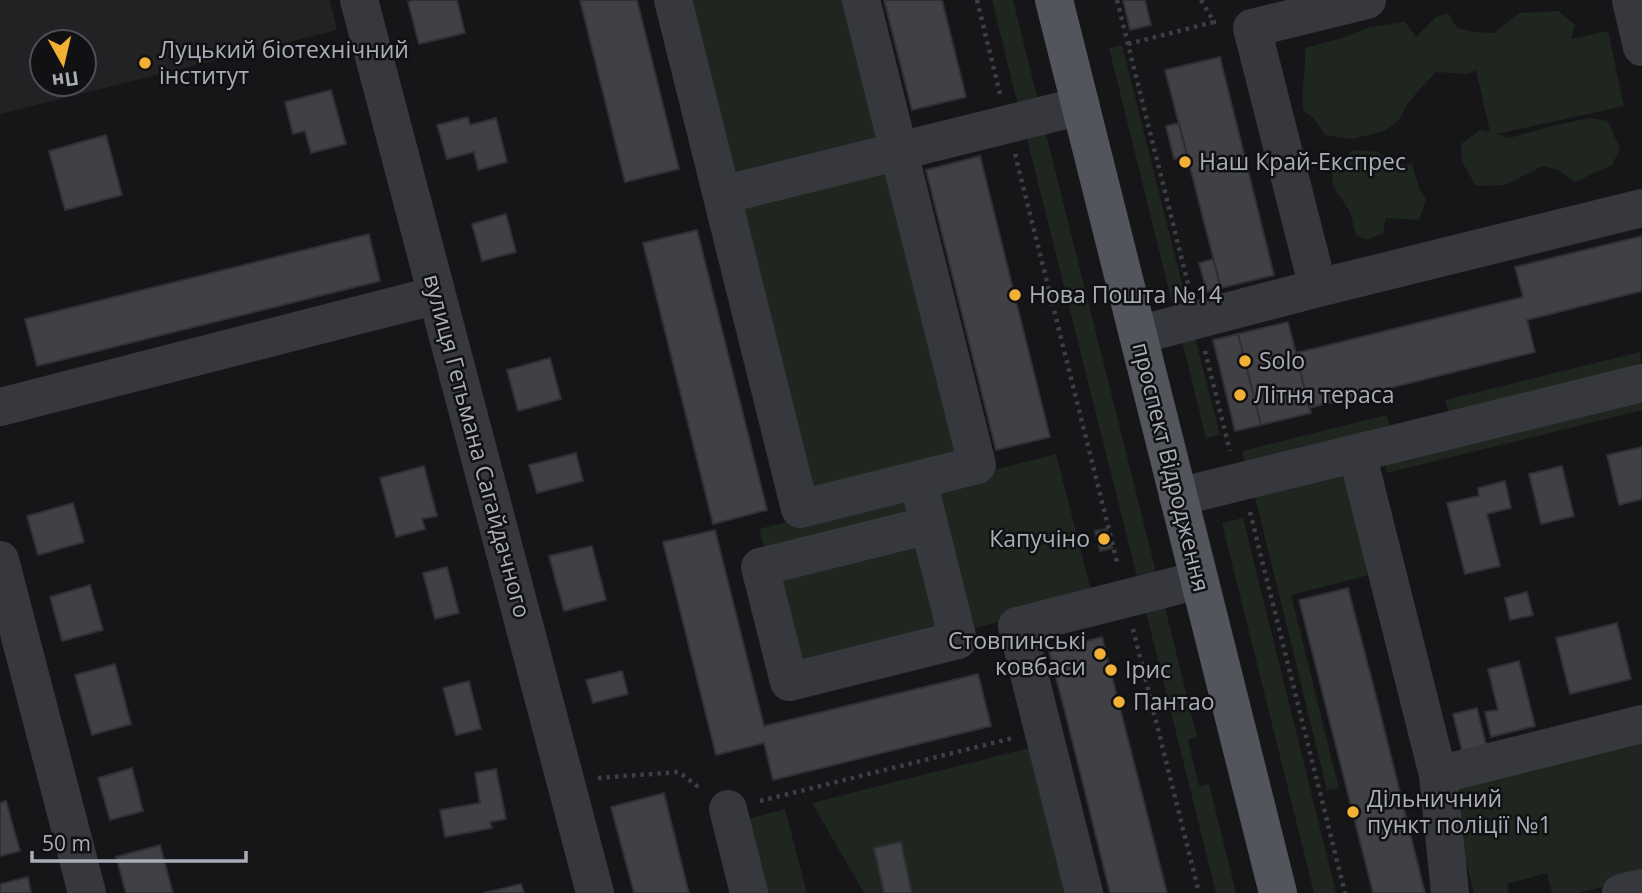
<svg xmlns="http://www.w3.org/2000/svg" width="1642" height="893" font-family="'Open Sans',sans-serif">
<rect width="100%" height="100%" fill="#161618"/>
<path fill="#222225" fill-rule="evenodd" d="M0 0H330L337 30 0 114ZM42 42H84V84H42Z"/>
<path fill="#1e261f" d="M688 0H845L880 141 733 178Z
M992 0H1013L1039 105 1019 109Z
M1559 11 1575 25 1571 39 1608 31 1624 106 1496 134 1509 138 1552 126 1590 118 1608 121 1620 149 1612 165 1575 182 1558 170 1543 166 1505 185 1476 186 1462 162 1461 144 1480 130 1490 132 1476 70 1468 74 1436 72 1418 91 1407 105 1399 120 1385 131 1352 139 1325 135 1314 119 1303 110C1301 89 1306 69 1305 48L1344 37 1370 27 1405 22 1416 37 1436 17 1448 13 1457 28 1473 32 1494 33 1519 13Z
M1122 45 1188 308 1174 311 1109 48Z
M1044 126 1157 576 1138 581 1025 131Z
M1353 150 1379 152 1392 165 1412 164 1420 191 1426 199 1419 220 1386 218 1383 234 1366 240 1356 235 1350 212 1333 186 1332 166Z
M890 171 960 453 812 490 742 208Z
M1193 330 1220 435 1206 438 1180 333Z
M1640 352 1642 371 1450 418 1445 400Z
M1642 397V410L1387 473 1384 461Z
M1387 415 1391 433 1246 469 1242 451Z
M1056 454 1093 598 967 630 931 486Z
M1351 470 1377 573 1291 595 1339 788 1327 790 1254 493Z
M911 491 917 518 766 555 759 529Z
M1243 518 1336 893H1314L1222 523Z
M921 539 944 632 797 668 774 575Z
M1164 603 1197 737 1188 740 1199 786 1209 784 1236 893H1216L1145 608Z
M1642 733V877L1578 893H1552L1547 873 1507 884 1509 893H1474L1446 782Z
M1033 747 1070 893H864L812 803Z
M785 809 807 893H764L745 820Z"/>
<path fill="#404145" stroke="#303034" stroke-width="2" d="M414 0H457L465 33 419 44 408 2Z
M580 0H637L679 169 625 182Z
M884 0H942L966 97 912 110Z
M1123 0H1145L1151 25 1130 30Z
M1220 57 1274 275 1221 288 1165 70Z
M331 90 346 144 311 153 305 131 293 134 285 102Z
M468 117 470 125 496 118 507 162 478 170 474 152 447 159 437 125Z
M1179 123 1190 167 1182 168 1180 158 1174 159 1166 126Z
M106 135 122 195 65 210 49 151Z
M980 156 1050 437 996 450 926 170Z
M506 214 516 252 482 261 472 224Z
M697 230 767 510 713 524 643 243Z
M369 234 380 281 37 366 25 319Z
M1642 236V291L1527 320 1535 352 1309 408 1296 353 1523 297 1515 267Z
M1213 259 1221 288 1207 292 1199 263Z
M1288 322 1311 413 1261 425 1238 334Z
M1238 334 1261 425 1235 431 1213 340Z
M550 358 561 399 518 411 507 370Z
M1642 447V499L1619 505 1607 455Z
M576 453 583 481 537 493 529 465Z
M424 466 437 516 422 519 425 529 396 537 380 478Z
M1562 466 1574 516 1541 524 1529 474Z
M1505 481 1511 508 1487 514 1500 566 1465 574 1447 503 1479 496 1478 488Z
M73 503 84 542 38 555 27 516Z
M1107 529 1112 548 1100 551 1095 531Z
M715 530 764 726 978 674 991 726 773 780 764 743 716 755 663 542Z
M592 546 606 600 564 611 549 556Z
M447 567 459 613 435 619 423 573Z
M90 585 103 630 62 641 50 597Z
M1348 588 1376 696 1425 893H1373L1299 600Z
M1527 592 1533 615 1510 620 1505 598Z
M1617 623 1631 679 1570 694 1556 638Z
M1102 637 1157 853 1167 893H1110L1066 716 1049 651Z
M1519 661 1535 726 1491 737 1485 712 1498 710 1488 669Z
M115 664 131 724 92 735 75 675Z
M622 671 628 694 593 703 586 680Z
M469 681 481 729 456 735 443 688Z
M1477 708 1487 749 1463 755 1453 714Z
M132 768 143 811 110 820 98 778Z
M496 769 506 819 490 822 492 828 445 837 440 810 480 803 475 773Z
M664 793 689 893H634L611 807Z
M6 801 20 851 0 856V803Z
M901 842 912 893H884L874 848Z
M160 845 173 893H126L116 857Z
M28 877 31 893H0V884Z
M521 884 524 893H484Z"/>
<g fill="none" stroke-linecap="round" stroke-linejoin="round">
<path stroke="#3d3f44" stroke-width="4.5" stroke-dasharray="3.5 5" stroke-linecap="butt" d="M977 0 1000 94
M1117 0 1189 288
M1201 0 1214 22H1216
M1128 44 1214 22
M1015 154 1118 566
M1205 351 1230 451
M1250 512 1345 893
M1133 629 1199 893
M598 778 679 772 702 790
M760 801 1013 738"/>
<path stroke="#37383d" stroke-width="38" d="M359 0 595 893
M673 0 800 509 977 465 861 0
M1631 0 1642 47
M722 195 1081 106
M1318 288 1252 28 1367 0
M1138 335 1318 288 1642 208
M0 407 437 295
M1357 453 1438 775 1450 893
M918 480 958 640 789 682 760 567 929 525
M1178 497 1642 383
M0 560 87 893
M1438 775 1642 724
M728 809 749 893
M1084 893 1017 626 1199 580
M1621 893 1642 888"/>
<path stroke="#53555c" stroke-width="38" d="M1054 0 1278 893"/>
</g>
<g fill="#f2b134" stroke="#111113" stroke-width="2.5">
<circle cx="145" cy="63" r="7"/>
<circle cx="1185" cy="162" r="7"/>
<circle cx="1015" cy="295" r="7"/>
<circle cx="1245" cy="361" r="7"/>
<circle cx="1240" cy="395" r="7"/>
<circle cx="1104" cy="539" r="7"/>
<circle cx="1100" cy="654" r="7"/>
<circle cx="1111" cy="670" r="7"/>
<circle cx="1119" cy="702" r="7"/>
<circle cx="1353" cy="812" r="7"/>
</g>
<g text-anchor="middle" stroke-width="5" stroke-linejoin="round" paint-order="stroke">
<g font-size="23" fill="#a8adb8" stroke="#111113" text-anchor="start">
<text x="159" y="58">Луцький біотехнічний<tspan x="159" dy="26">інститут</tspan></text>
<text x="1199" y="170">Наш Край-Експрес</text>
<text x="1029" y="303">Нова Пошта №14</text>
<text x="1259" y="369">Solo</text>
<text x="1254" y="403">Літня тераса</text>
<text x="1090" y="547" text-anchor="end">Капучіно</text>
<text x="1086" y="649" text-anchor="end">Стовпинські<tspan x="1086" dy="26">ковбаси</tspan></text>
<text x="1125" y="678">Ірис</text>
<text x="1133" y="710">Пантао</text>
<text x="1367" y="807">Дільничний<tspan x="1367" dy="26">пункт поліції №1</tspan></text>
</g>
<g font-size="23" fill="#a8adb8" stroke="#111113">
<text transform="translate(477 446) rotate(75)" y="8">вулиця Гетьмана Сагайдачного</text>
<text transform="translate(1171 467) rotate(76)" y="8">проспект Відродження</text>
</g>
</g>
<g transform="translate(63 63) rotate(172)"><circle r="33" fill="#111113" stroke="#4d4f55" stroke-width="2"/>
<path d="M0-5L12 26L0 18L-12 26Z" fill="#f2b134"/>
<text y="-10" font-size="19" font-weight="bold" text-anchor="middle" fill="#a8adb8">Пн</text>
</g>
<path d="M32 851v10h214v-10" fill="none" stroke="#a8adb8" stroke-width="3.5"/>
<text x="42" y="851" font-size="21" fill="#a8adb8" stroke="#111113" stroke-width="5" paint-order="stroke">50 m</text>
</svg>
